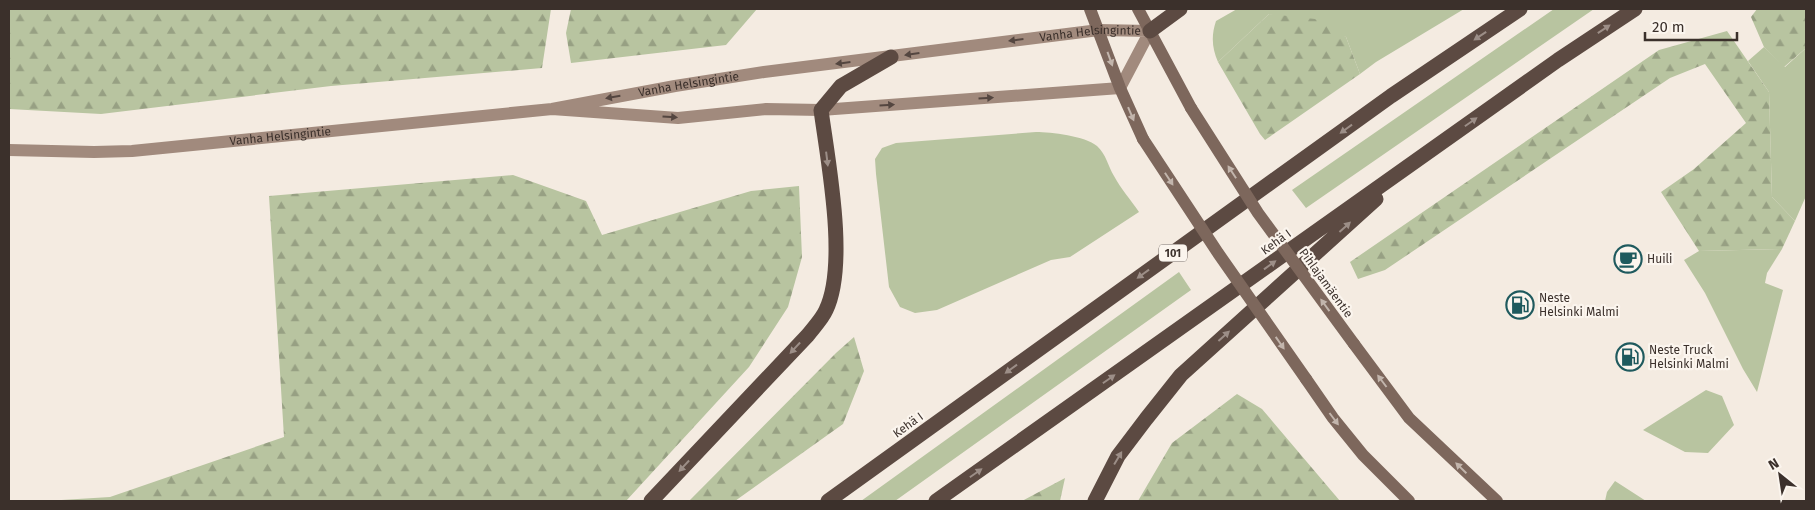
<svg xmlns="http://www.w3.org/2000/svg" width="1815" height="510" font-family="'Fira Sans',sans-serif">
<defs>
<pattern id="forest-firs" width="22" height="20" patternUnits="userSpaceOnUse" patternTransform="scale(1.25)"><rect width="22" height="20" fill="#b8c4a0"/><path d="M5 1l3.5 6h-7zM16 11l3.5 6h-7z" fill="#97a083"/></pattern>
</defs>
<rect width="100%" height="100%" fill="#f4ebe1"/>
<path fill="#b8c4a0" d="M1237 9H1464L1376 62 1360 74 1346 37 1269 14 1218 62C1212 48 1211 36 1216 21Z
M1554 9H1594L1306 208 1292 190Z
M1764 47 1785 67 1806 48V196L1795 221 1772 197 1769 92 1748 61Z
M1036 132C1051 132 1085 136 1097 146 1106 154 1108 166 1114 176 1121 189 1131 200 1139 212L1070 257 1051 260 937 310 915 313 900 307 889 287 876 174 875 159 882 148 896 143Z
M1782 249 1767 273 1765 283 1783 290 1757 392 1743 369 1705 293 1684 260 1699 251Z
M1179 272 1191 290 895 501H861Z
M1706 390 1722 396 1734 425 1708 453 1685 452 1643 430Z
M1615 481 1646 501H1605L1607 492Z"/>
<path fill="url(#forest-firs)" d="M9 9H551L542 68 331 86 101 114 9 109Z
M571 9H757L726 45 571 63 566 33Z
M1757 9H1806V48L1784 67 1764 47 1751 17Z
M1269 14 1315 19 1346 37 1360 74 1265 140 1260 134 1218 62Z
M1727 31 1769 92 1772 197 1795 221 1782 249 1699 251 1661 192 1694 169 1746 123 1705 64 1670 78 1385 270 1358 279 1350 262 1659 50Z
M513 175 586 201 602 235 751 191 799 186 802 257 788 307 749 367 626 501H45L110 497 284 437 269 196Z
M854 337 864 371 843 424 735 501H689L836 353Z
M1237 394 1262 409 1340 501H1138L1172 443Z
M1065 478 1060 501H1022Z"/>
<g fill="none" stroke-linecap="round" stroke-linejoin="round">
<path stroke="#a18a7d" stroke-width="12" id="s1" d="M9 150 94 152 132 151 552 109 675 86 764 72 1099 30 1150 31 1120 88 821 110 766 109 678 118 552 109"/>
<path stroke="#7d675c" stroke-width="12" d="M1090 9 1120 88 1143 139
M1138 9 1191 108
M1354 344 1409 418 1497 501
M1306 379 1333 418 1363 455 1409 501"/>
<path stroke="#5c4a42" stroke-width="15" d="M1150 31 1180 9
M651 501 808 335C814 327 822 319 826 310 848 264 828 162 821 110L841 86 891 57
M828 501 1391 96 1520 9
M936 501 1558 60 1635 9
M1095 501 1118 456 1146 419 1181 375 1376 199"/>
<path stroke="#7d675c" stroke-width="12" d="M1191 108 1258 213 1354 344
M1143 139 1218 253 1306 379"/>
</g>
<defs><path id="oneway-solid" d="M-6-.8H1V-3.2L6.5 0L1 3.2V.8H-6Z" transform="scale(1.25)"/></defs>
<g fill="#9c8e87">
<use href="#oneway-solid" transform="translate(1604 29) rotate(-34)"/>
<use href="#oneway-solid" transform="translate(1480 36) rotate(146)"/>
<use href="#oneway-solid" transform="translate(1471 122) rotate(-35)"/>
<use href="#oneway-solid" transform="translate(1346 129) rotate(144)"/>
<use href="#oneway-solid" transform="translate(827 159) rotate(83)"/>
<use href="#oneway-solid" transform="translate(1345 227) rotate(-42)"/>
<use href="#oneway-solid" transform="translate(1270 265) rotate(-36)"/>
<use href="#oneway-solid" transform="translate(1143 274) rotate(144)"/>
<use href="#oneway-solid" transform="translate(1224 336) rotate(-42)"/>
<use href="#oneway-solid" transform="translate(795 348) rotate(133)"/>
<use href="#oneway-solid" transform="translate(1011 369) rotate(144)"/>
<use href="#oneway-solid" transform="translate(1109 379) rotate(-35)"/>
<use href="#oneway-solid" transform="translate(1118 458) rotate(-59)"/>
<use href="#oneway-solid" transform="translate(684 466) rotate(133)"/>
<use href="#oneway-solid" transform="translate(976 473) rotate(-35)"/>
</g>
<g fill="#544640">
<use href="#oneway-solid" transform="translate(1016 40) rotate(173)"/>
<use href="#oneway-solid" transform="translate(912 54) rotate(172)"/>
<use href="#oneway-solid" transform="translate(843 63) rotate(173)"/>
<use href="#oneway-solid" transform="translate(613 97) rotate(170)"/>
<use href="#oneway-solid" transform="translate(986 98) rotate(-4)"/>
<use href="#oneway-solid" transform="translate(887 105) rotate(-4)"/>
<use href="#oneway-solid" transform="translate(670 117) rotate(4)"/>
</g>
<g fill="#c2b5ac">
<use href="#oneway-solid" transform="translate(1110 59) rotate(70)"/>
<use href="#oneway-solid" transform="translate(1131 114) rotate(67)"/>
<use href="#oneway-solid" transform="translate(1232 172) rotate(-123)"/>
<use href="#oneway-solid" transform="translate(1169 179) rotate(57)"/>
<use href="#oneway-solid" transform="translate(1325 305) rotate(-126)"/>
<use href="#oneway-solid" transform="translate(1280 343) rotate(55)"/>
<use href="#oneway-solid" transform="translate(1382 381) rotate(-127)"/>
<use href="#oneway-solid" transform="translate(1334 419) rotate(53)"/>
<use href="#oneway-solid" transform="translate(1461 468) rotate(-136)"/>
</g>
<defs>
<g id="cafe-ring" transform="scale(1.4375)"><circle r="9.5" fill="#fbf5ee" stroke="#1f5a5e" stroke-width="1.5"/><path d="M-5.5-4.5H6V0H3Q3 3.5 0 3.5H-2.5Q-5.5 3.5-5.5 0ZM3-3.2v2h1.7v-2ZM-6 4.5H4V6H-6Z" fill="#1f5a5e"/></g>
<g id="fuel-ring" transform="scale(1.4375)"><circle r="9.5" fill="#fbf5ee" stroke="#1f5a5e" stroke-width="1.5"/><path d="M-5.5-6h7V0h2V4h1.3V-2.5L3-4.5l.8-.8L6-3V5H2.5V1h-1V6h-7ZM-4.2-4.7v3.2H.2V-4.7Z" fill="#1f5a5e"/></g>
</defs>
<g fill-rule="evenodd">
<use href="#cafe-ring" x="1628" y="259"/>
<use href="#fuel-ring" x="1520" y="305"/>
<use href="#fuel-ring" x="1630" y="357"/>
</g>
<g text-anchor="middle" stroke-width="4.5" stroke-linejoin="round" paint-order="stroke">
<rect fill="#fbf5ee" stroke="#756b66" stroke-width="1" x="1159" y="244.5" width="28" height="17" rx="4"/>
<g font-size="11" font-weight="bold" fill="#3b302b">
<text x="1173" y="257">101</text>
</g>
<g font-size="12" fill="#3b302b" stroke="#fbf5ee">
<text dy="4" stroke="none"><textPath href="#s1" startOffset="1089">Vanha Helsingintie</textPath></text>
<text dy="4" stroke="none"><textPath href="#s1" startOffset="684">Vanha Helsingintie</textPath></text>
<text dy="4" stroke="none"><textPath href="#s1" startOffset="272">Vanha Helsingintie</textPath></text>
<text transform="translate(1276 242) rotate(-36)" y="4">Kehä I</text>
<text transform="translate(1326 283) rotate(54)" y="4">Pihlajamäentie</text>
<text transform="translate(908 425) rotate(-36)" y="4">Kehä I</text>
</g>
<g font-size="12" fill="#3b302b" stroke="#fbf5ee" text-anchor="start">
<text x="1647" y="263">Huili</text>
<text x="1539" y="302">Neste<tspan x="1539" dy="14">Helsinki Malmi</tspan></text>
<text x="1649" y="354">Neste Truck<tspan x="1649" dy="14">Helsinki Malmi</tspan></text>
</g>
</g>
<rect width="1815" height="510" fill="none" stroke="#3b302b" stroke-width="20"/>
<g transform="translate(1780 475) rotate(330)" stroke="#fbf5ee" stroke-width="4" paint-order="stroke">
<path d="M0-4L9 19L0 12L-9 19Z" fill="#3b302b"/>
<text y="-8" font-size="14" font-weight="bold" text-anchor="middle" fill="#3b302b">N</text>
</g>
<path d="M1645 32v8h92v-8" fill="none" stroke="#3b302b" stroke-width="2.5"/>
<text x="1652" y="32" font-size="15" fill="#3b302b" stroke="#fbf5ee" stroke-width="4" paint-order="stroke">20 m</text>
</svg>
